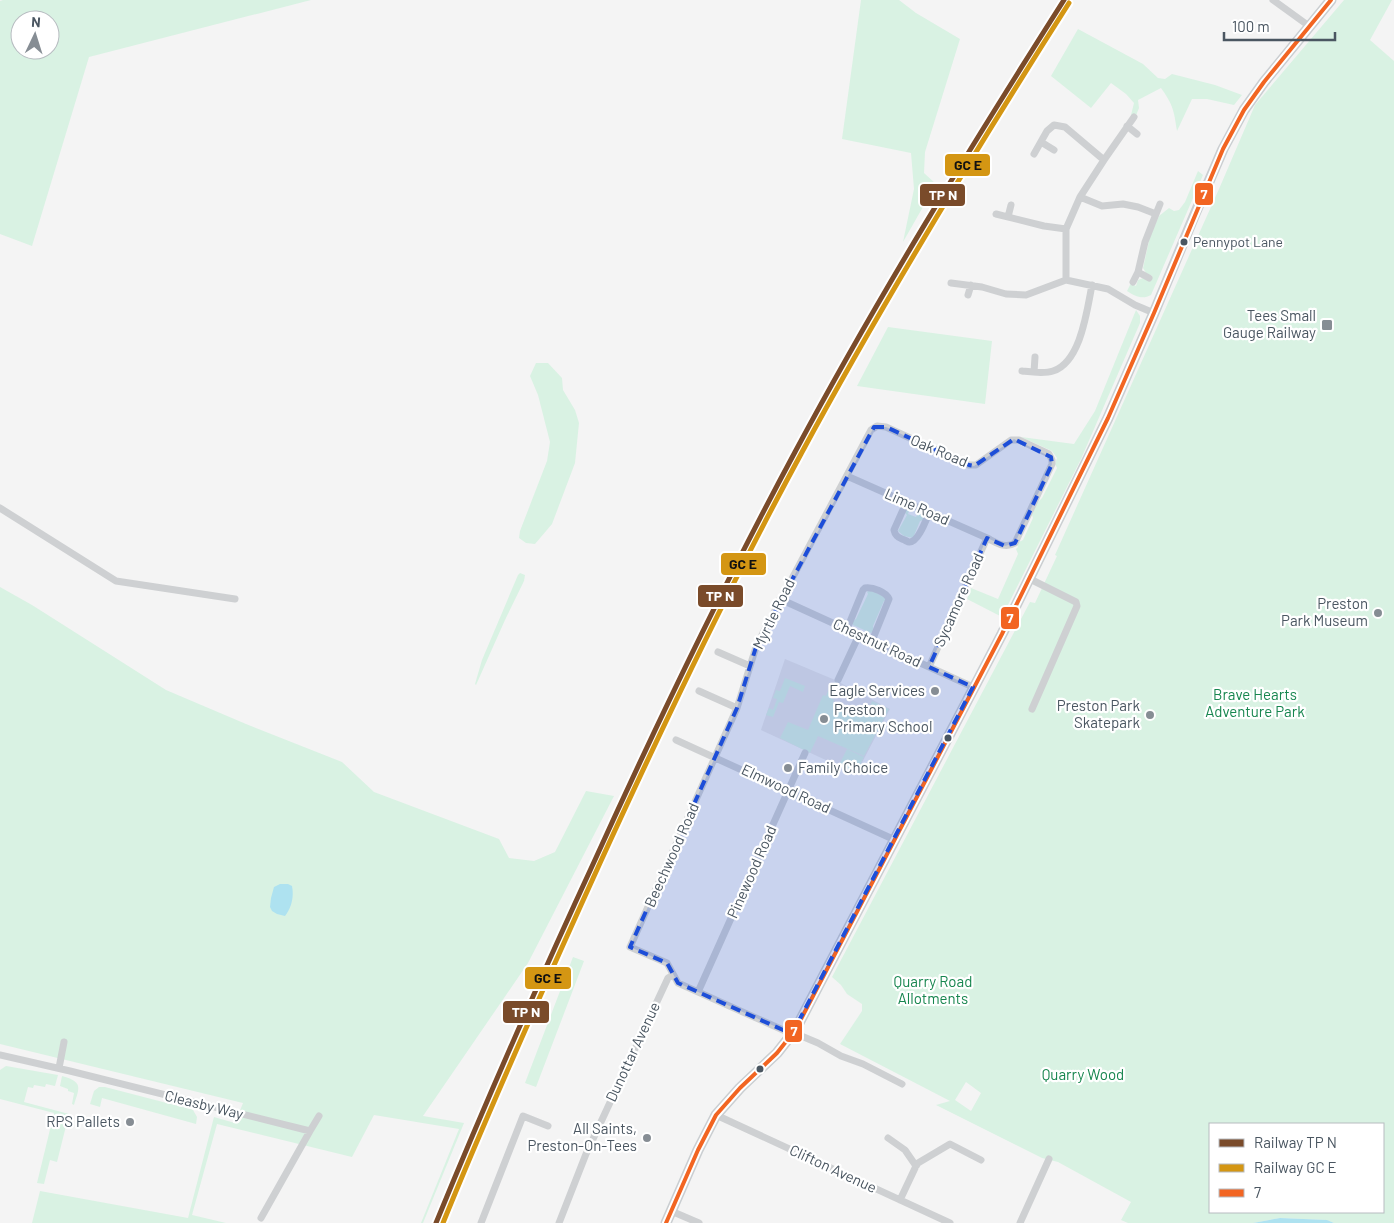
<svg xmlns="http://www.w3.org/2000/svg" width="1394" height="1223" font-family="Barlow,sans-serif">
<rect width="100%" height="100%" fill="#f4f4f4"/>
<path fill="#e6e5e6" d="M785 659 835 680 890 709 856 774 761 730Z"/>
<path fill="#d9f2e3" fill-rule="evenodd" d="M3 0H311L89 57 32 246 0 234V1ZM20 20H50V50H20Z
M861 0H899L916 13 960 39 925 152 924 173 936 184 903 242 914 189 911 153 842 139Z
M1344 0H1392L1370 40 1394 61V1223H1334L1326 1220 1280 1218 1253 1223H1128L1121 1220 1131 1202 1058 1162 1042 1158 936 1105 950 1101 840 1044 862 1011V1004L847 994 841 985 832 977 1030 602 1035 603 1057 556 1055 555 1219 189 1255 105ZM966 1082 981 1093 971 1111 955 1100ZM1210 1124H1383V1212H1210Z
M1078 29 1143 64 1158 78 1165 79 1172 74 1215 85 1242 95 1234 105 1207 99H1192L1177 131C1174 110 1173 105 1161 88L1138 100 1139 108 1135 118 1131 115 1134 103 1126 94 1111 83 1091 108 1051 76Z
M1198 171 1203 175 1151 295C1142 300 1135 296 1127 291L1131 283 1136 286 1138 280 1143 278 1150 281 1152 276 1146 273 1143 268 1150 236 1159 216 1169 208 1174 211 1179 210 1185 202Z
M1136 310 1140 316V323L1081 459 1002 617 967 599 971 588 998 599 1018 554 1016 549 1018 547 1017 545 1019 542 1023 540 1033 518 1032 515 1037 503 1042 498 1057 468 1055 464 1057 458 1052 451 1021 437 1074 444 1095 411Z
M888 327 992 341 985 404 857 386Z
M536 363H548L562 378 563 390 575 410 579 423 575 463 552 524 535 544 526 543 519 538 520 531 547 461 550 442 538 395 530 376Z
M908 508H910L908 514 916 517 919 512 924 514V520L920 521 913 538 904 536 898 531 907 515 904 512Z
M520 573 525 575 524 581 505 620 476 685 475 684 482 660 518 575Z
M0 587 32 605 166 690 246 724 342 762 374 792 499 839 509 858 534 861 555 852 586 791 614 796 528 963 423 1116 464 1123 423 1223H421L459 1129 374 1115 352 1157 217 1124 192 1215 226 1223H32L40 1191 188 1218 214 1117 235 1123 243 1103 0 1044Z
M870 590 885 597 886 601H884L873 626 874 630 871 633 853 625V621L856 619 868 594 867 592Z
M785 678 805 686 803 692 790 686 783 703 779 702 773 717 766 715 769 708 773 710 777 699 773 698 776 690 780 691Z
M835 682 837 683 831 698 834 700 833 703 854 712 856 707 865 712 868 711 872 701 889 709 864 756 818 736 810 753 780 738 788 722 808 730 823 695 826 696 830 686 833 687Z
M847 749 864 757 858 769 854 771 839 765Z
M573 957 584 961 536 1087 525 1083Z
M6 1066 58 1075 55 1086 46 1084 45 1087 34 1085 33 1088 28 1087 24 1102 69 1114 57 1162 50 1160 44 1184 37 1183 54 1113 0 1099V1070Z
M62 1076C84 1082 79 1088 74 1105L72 1104 74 1093 68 1091V1089L60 1086Z
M99 1087H105L190 1109 193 1110 197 1117 196 1124 102 1098 100 1107 90 1104 94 1091Z"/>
<path fill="#aee2f0" d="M280 884H288L292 886C294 896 292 907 285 916L277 914 272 911 270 907 271 898 274 887Z
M1280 1218 1327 1220 1334 1223H1253Z"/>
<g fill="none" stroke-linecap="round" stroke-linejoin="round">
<path stroke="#ced0d2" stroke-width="7" d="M1273 0 1309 26
M1134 117 1104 160 1080 197 1066 229V280L1108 289 1135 305 1154 313
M1127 126 1137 134
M1041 142 1054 150
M1034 154 1047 131 1054 125 1065 127 1104 160
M1080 197 1102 206 1123 204 1138 207 1156 214 1145 242 1138 272 1133 282
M996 214 1044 226 1066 229
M1156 214 1160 204
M1008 217 1011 205
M1138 272 1149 278
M951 283 982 287 1006 294 1026 295 1066 280
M968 295 971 285
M1022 371C1031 372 1044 374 1053 371 1081 362 1087 310 1092 285
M1034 372 1035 357
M847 476 987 538
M906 503 894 530C895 535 897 537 902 539 903 539 908 542 909 542 918 543 926 520 929 513
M0 508 116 581 235 599
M1028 578 1076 602 1077 606 1032 709
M780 599 973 687
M847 629 863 590 865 588C873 587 886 592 889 599L872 641
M718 652 750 666
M838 680 859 635
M699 691 737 708
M676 740 895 840
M698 992 805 753
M0 1055 70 1071 310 1131 261 1218
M59 1068 64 1042
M902 1084 863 1064 841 1056 818 1043 799 1035 792 1034 678 983 667 963 630 947 737 708 756 647 763 633 871 430 877 426 886 427 969 465H976L1011 440H1019L1049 454 1052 460V464L1015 543C1005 549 997 543 987 538L929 667
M716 1115 950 1223
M310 1131 319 1116
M888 1138 905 1150 916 1166
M900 1200 916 1166 918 1163 950 1144 981 1160
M671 1211 699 1223
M481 1223 523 1116 548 1126
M559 1223 586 1154 668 978 673 975
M1020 1223 1049 1159"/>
<path stroke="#caced1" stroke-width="11" d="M666 1223 698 1150 716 1115 740 1088 777 1053 792 1034 800 1021 1002 634 1108 418 1154 313 1195 214 1223 149 1244 110 1264 82 1331 0"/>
<g stroke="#fff" stroke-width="8">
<path id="bus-1" d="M666 1223 698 1150 716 1115 740 1088 777 1053 792 1034 800 1021 1002 634 1108 418 1154 313 1223 149 1244 110 1264 82 1331 0"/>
</g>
<use href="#bus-1" stroke="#f26522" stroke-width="4"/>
<g stroke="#fff" stroke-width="9">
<path id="rail-1" d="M436 1223C486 1101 539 981 594 862 657 723 723 586 795 452 878 297 970 148 1064 0"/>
</g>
<g stroke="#fff" stroke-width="9">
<path id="rail-2" d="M443 1223C492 1102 546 982 600 863 663 725 729 587 801 454 884 300 975 151 1069 3"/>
</g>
<use href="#rail-1" stroke="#7a4b2a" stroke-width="5"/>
<use href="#rail-2" stroke="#d49613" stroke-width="5"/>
</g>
<path fill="#1d4ed8" fill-opacity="0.2" stroke="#1d4ed8" stroke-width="4" stroke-dasharray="10 6" stroke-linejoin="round" d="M874 427H886L969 465 974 466 1014 439 1051 457 1052 464 1015 543 1005 546 987 538 929 667 973 687 792 1034 678 983 667 963 630 947 737 708 756 647Z"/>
<g fill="#4a5661" stroke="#fff" stroke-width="2">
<circle cx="1184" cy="242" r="4.5"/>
<circle cx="948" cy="738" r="4.5"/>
<circle cx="760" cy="1069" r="4.5"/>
</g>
<g fill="#868d94" stroke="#fff" stroke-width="2">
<rect x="1321" y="319" width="12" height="12" rx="2.5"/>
<circle cx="1378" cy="613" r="5"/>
<circle cx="935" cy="691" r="5"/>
<circle cx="1150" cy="715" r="5"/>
<circle cx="824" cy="719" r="5"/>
<circle cx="788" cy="768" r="5"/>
<circle cx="130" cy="1122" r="5"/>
<circle cx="647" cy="1138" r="5"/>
</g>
<g text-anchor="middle" stroke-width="4.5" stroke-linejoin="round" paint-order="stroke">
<g font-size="14" fill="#4a5661" stroke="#fff" text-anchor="start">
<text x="1193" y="247">Pennypot Lane</text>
</g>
<g font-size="15" fill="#4a5661" stroke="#fff" text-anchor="end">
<text x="1316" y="321">Tees Small<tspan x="1316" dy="17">Gauge Railway</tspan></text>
<text x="1368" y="609">Preston<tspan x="1368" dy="17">Park Museum</tspan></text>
<text x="925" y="696">Eagle Services</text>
<text x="1140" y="711">Preston Park<tspan x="1140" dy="17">Skatepark</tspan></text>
<text x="834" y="715" text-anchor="start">Preston<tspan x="834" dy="17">Primary School</tspan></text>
<text x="798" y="773" text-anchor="start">Family Choice</text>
<text x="120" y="1127">RPS Pallets</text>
<text x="637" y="1134">All Saints,<tspan x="637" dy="17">Preston-On-Tees</tspan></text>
</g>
<g font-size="15" fill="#4a5661" stroke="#fff">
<text transform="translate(939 451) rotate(23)" y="5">Oak Road</text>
<text transform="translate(917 507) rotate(24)" y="5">Lime Road</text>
<text transform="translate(959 600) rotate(-66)" y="5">Sycamore Road</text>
<text transform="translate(774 614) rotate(-64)" y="5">Myrtle Road</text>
<text transform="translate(877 643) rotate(25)" y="5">Chestnut Road</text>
<text transform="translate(786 789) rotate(25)" y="5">Elmwood Road</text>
<text transform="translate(672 855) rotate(-66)" y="5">Beechwood Road</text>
<text transform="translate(752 872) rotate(-66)" y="5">Pinewood Road</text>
<text transform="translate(633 1052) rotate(-65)" y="5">Dunottar Avenue</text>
<text transform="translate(204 1105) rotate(14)" y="5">Cleasby Way</text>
<text transform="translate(833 1169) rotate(25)" y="5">Clifton Avenue</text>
</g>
<g font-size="15" fill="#17864f" stroke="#fff">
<text x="1255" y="700">Brave Hearts<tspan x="1255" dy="17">Adventure Park</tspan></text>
<text x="933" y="987">Quarry Road<tspan x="933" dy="17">Allotments</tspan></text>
<text x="1083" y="1080">Quarry Wood</text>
</g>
</g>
<g stroke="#fff" stroke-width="2">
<rect x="944" y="153" width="47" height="24" rx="5" fill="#d49613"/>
<rect x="1194" y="182" width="20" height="24" rx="5" fill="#f26522"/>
<rect x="919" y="183" width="47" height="24" rx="5" fill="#7a4b2a"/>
<rect x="720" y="552" width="47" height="24" rx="5" fill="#d49613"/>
<rect x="697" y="584" width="47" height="24" rx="5" fill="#7a4b2a"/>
<rect x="1000" y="606" width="20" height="24" rx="5" fill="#f26522"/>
<rect x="524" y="966" width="48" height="24" rx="5" fill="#d49613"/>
<rect x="502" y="1000" width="48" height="24" rx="5" fill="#7a4b2a"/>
<rect x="784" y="1019" width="19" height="24" rx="5" fill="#f26522"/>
</g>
<g font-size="14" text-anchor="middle" font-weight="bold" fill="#fff">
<text x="1204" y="199">7</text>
<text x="943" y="200">TP N</text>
<text x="720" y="601">TP N</text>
<text x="1010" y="623">7</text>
<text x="526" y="1017">TP N</text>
<text x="794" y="1036">7</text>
</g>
<g font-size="14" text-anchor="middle" font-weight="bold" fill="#111">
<text x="968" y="170">GC E</text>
<text x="743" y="569">GC E</text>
<text x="548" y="983">GC E</text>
</g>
<rect x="1209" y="1123" width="175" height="90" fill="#ffffff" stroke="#b7bbc0"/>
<rect x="1219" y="1139" width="25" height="8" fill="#7a4b2a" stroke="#b7bbc0"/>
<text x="1254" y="1148" font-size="15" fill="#4a5661">Railway TP N</text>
<rect x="1219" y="1164" width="25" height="8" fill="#d49613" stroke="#b7bbc0"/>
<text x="1254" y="1173" font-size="15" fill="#4a5661">Railway GC E</text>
<rect x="1219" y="1189" width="25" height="8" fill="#f26522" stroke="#b7bbc0"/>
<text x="1254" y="1198" font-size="15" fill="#4a5661">7</text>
<g transform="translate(35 35) rotate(4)"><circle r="24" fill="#ffffff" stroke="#b7bbc0"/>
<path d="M0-4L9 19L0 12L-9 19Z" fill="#868d94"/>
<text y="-8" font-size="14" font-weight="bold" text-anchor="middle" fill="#4a5661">N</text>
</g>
<path d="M1224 32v8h111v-8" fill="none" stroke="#4a5661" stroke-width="2.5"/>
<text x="1232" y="32" font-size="15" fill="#4a5661" stroke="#ffffff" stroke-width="4" paint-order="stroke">100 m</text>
</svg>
